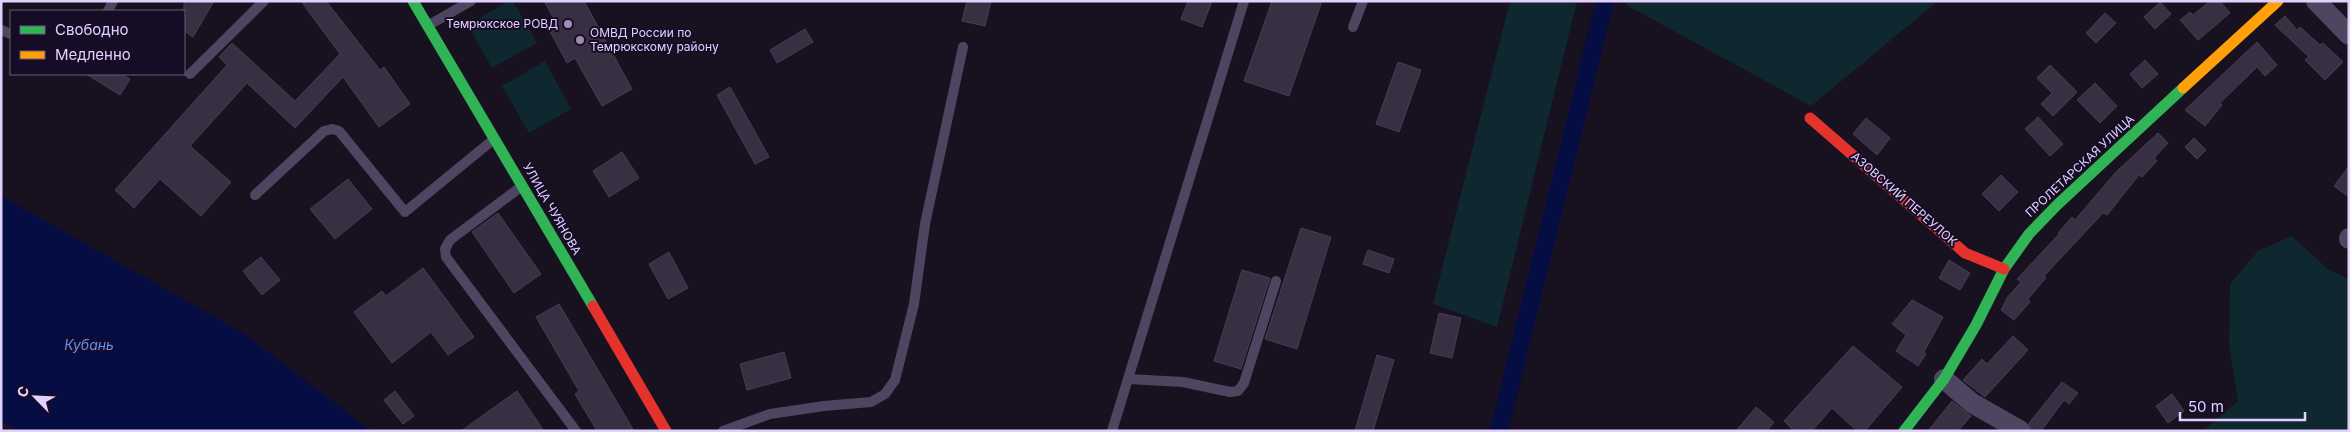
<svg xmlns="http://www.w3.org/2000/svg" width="2350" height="432" font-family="Inter,sans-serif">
<rect width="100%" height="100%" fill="#181220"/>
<path fill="#0f272f" d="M509 1H513L537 43 492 68 468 25Z
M1510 1H1577L1497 327 1433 304Z
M1628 1H1938L1811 106 1626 5Z
M545 61 571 109 529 133 502 86Z
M2292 236 2328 269 2349 279V431H2203L2238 401 2229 344 2230 284 2258 251Z"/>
<path fill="#060d43" d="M1 196 245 334 371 431H18L1 420Z"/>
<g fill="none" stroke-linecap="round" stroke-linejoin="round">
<path stroke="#060d43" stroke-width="18" d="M1499 431 1605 1"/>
</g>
<path fill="#383042" stroke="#463c55" d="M184 1H214L193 37 184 31Z
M301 1H326L380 70 384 67 410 104 379 127 343 77 295 128 247 83 190 146 231 182 201 216 160 179 134 208 115 190 227 65 219 57 232 43 295 101 340 54Z
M544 1H584L632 89 602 106 575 58 567 63 545 22 553 17Z
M967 1H991L985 26 962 21Z
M1188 1H1212L1202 27 1181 19Z
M1272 1H1322L1289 96 1244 81Z
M2210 1H2220L2230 13 2198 40 2180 20 2190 12 2193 15Z
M2160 2 2171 14 2155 29 2144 17Z
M2105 13 2116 23 2096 43 2086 33Z
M2285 16 2297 30 2300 27 2320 45 2323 43 2343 62 2325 80 2305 60 2309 57 2275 25Z
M805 29 813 42 777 63 770 50Z
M2257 42 2277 65 2265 76 2257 67 2220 103 2222 105 2205 126 2185 110Z
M2145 60 2158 74 2142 88 2130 74Z
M1398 62 1421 70 1399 132 1376 124Z
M2050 65 2077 92 2053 116 2041 104 2052 93 2037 78Z
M86 74H121L130 79 120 95Z
M2095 83 2117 106 2100 123 2077 100Z
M730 87 769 157 755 164 717 95Z
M2038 117 2063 144 2050 156 2025 129Z
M1866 118 1890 138 1877 155 1853 134Z
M2158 133 2168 143 2154 158 2157 161 2142 177 2139 175 2107 215 2103 213 2044 276 2046 278 2028 299 2030 302 2014 320 2001 310 2007 298 2021 282 2017 279 2059 234 2058 233 2072 217 2075 220 2116 172Z
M2194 138 2206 150 2197 159 2185 147Z
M622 152 639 178 609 197 593 171Z
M2349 166V197L2334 186Z
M2001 175 2018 192 1999 211 1982 194Z
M348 179 372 209 335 239 310 209Z
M498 213 541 274 514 293 472 232Z
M1301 228 1331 237 1297 349 1265 339Z
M1368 250 1394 259 1389 273 1363 264Z
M669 252 688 288 668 299 649 264Z
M261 257 280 280 262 295 243 271Z
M1949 260 1970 273 1960 290 1939 278Z
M423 268 474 337 448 355 431 332 392 363 354 312 382 291 386 296Z
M1242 270 1270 278 1241 369 1214 361Z
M1912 300 1943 317 1924 352 1926 354 1918 366 1896 351 1906 335 1892 324Z
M559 304 634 431H597L575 394 579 391 536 317Z
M1439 313 1461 318 1452 358 1430 353Z
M2013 336 2028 350 1985 397 1963 380 1982 359 1987 364Z
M1853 346 1902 387 1865 431H1857L1832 408 1812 431H1794L1784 421Z
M784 352 791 378 747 390 740 364Z
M1377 355 1394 360 1373 431H1355Z
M2062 382 2078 393 2069 404 2064 400 2041 431H2033L2029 423Z
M395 391 414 416 403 424 384 400Z
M517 391 544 431H461Z
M2172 394 2184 411 2168 423 2156 406Z
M1952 401 1971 416 1958 431H1928Z
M1756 407 1774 422 1767 431H1736Z"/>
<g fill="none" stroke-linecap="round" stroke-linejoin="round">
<path stroke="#4e4661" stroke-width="10" d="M108 11 113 1
M429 25 471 1
M1353 27 1363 1
M1 30 11 34
M190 74 264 1
M522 186 450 240 445 249 446 257 576 431
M255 195 324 131 332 129 339 131 405 212 494 139
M1128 379 1183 382 1230 392 1238 391 1244 383 1276 281
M723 431 770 414 824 406 871 402 885 394 895 380 914 304 925 224 963 47
M1112 431 1244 1"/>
<path stroke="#4e4661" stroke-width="20" d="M2316 1 2349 35
M2349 239V238
M1944 379 1972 403 2021 431"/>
<path stroke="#30b455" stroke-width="11" d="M413 1 593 306
M1904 431 1944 379 1976 325 2004 269 2029 234 2057 205 2183 88"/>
<path stroke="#ff9f0a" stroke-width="11" d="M2183 88 2278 1"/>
<path stroke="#e5322d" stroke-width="11" d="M1810 118 1965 253 2004 269
M593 306 666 431"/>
</g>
<g fill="#9b8eb1" stroke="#170c26" stroke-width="2">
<circle cx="568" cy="24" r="5"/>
<circle cx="580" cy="40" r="5"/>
</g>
<g text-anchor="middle" stroke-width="4" stroke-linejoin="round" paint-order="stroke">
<g font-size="12" fill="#e1d1ff" stroke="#170c26" text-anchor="end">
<text x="558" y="28">Темрюкское РОВД</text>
<text x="590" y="37" text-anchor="start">ОМВД России по<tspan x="590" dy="14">Темрюкскому району</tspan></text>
</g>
<g font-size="12" fill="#e1d1ff" stroke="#170c26">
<text transform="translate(2080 166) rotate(-43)" y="4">ПРОЛЕТАРСКАЯ УЛИЦА</text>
<text transform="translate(1904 199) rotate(41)" y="4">АЗОВСКИЙ ПЕРЕУЛОК</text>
<text transform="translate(552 209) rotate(60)" y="4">УЛИЦА ЧУЯНОВА</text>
</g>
<g font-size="14" font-style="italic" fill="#5f8fff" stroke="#170c26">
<text x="89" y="350">Кубань</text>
</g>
</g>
<rect width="2350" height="432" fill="none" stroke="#e1d1ff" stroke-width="5"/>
<rect x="10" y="10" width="175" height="65" fill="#170c26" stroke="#685b7d"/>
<rect x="20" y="26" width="25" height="8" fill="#30b455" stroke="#685b7d"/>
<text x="55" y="35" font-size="15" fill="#e1d1ff">Свободно</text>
<rect x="20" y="51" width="25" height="8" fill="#ff9f0a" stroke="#685b7d"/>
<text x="55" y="60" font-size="15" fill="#e1d1ff">Медленно</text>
<g transform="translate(35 397) rotate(294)" stroke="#170c26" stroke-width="4" paint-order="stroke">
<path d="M0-4L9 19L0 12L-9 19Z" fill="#e1d1ff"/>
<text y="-8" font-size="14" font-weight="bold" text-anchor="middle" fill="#e1d1ff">С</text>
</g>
<path d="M2180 412v8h125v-8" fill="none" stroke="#e1d1ff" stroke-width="2.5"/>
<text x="2188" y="412" font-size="15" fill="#e1d1ff" stroke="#170c26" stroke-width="4" paint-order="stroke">50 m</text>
</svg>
